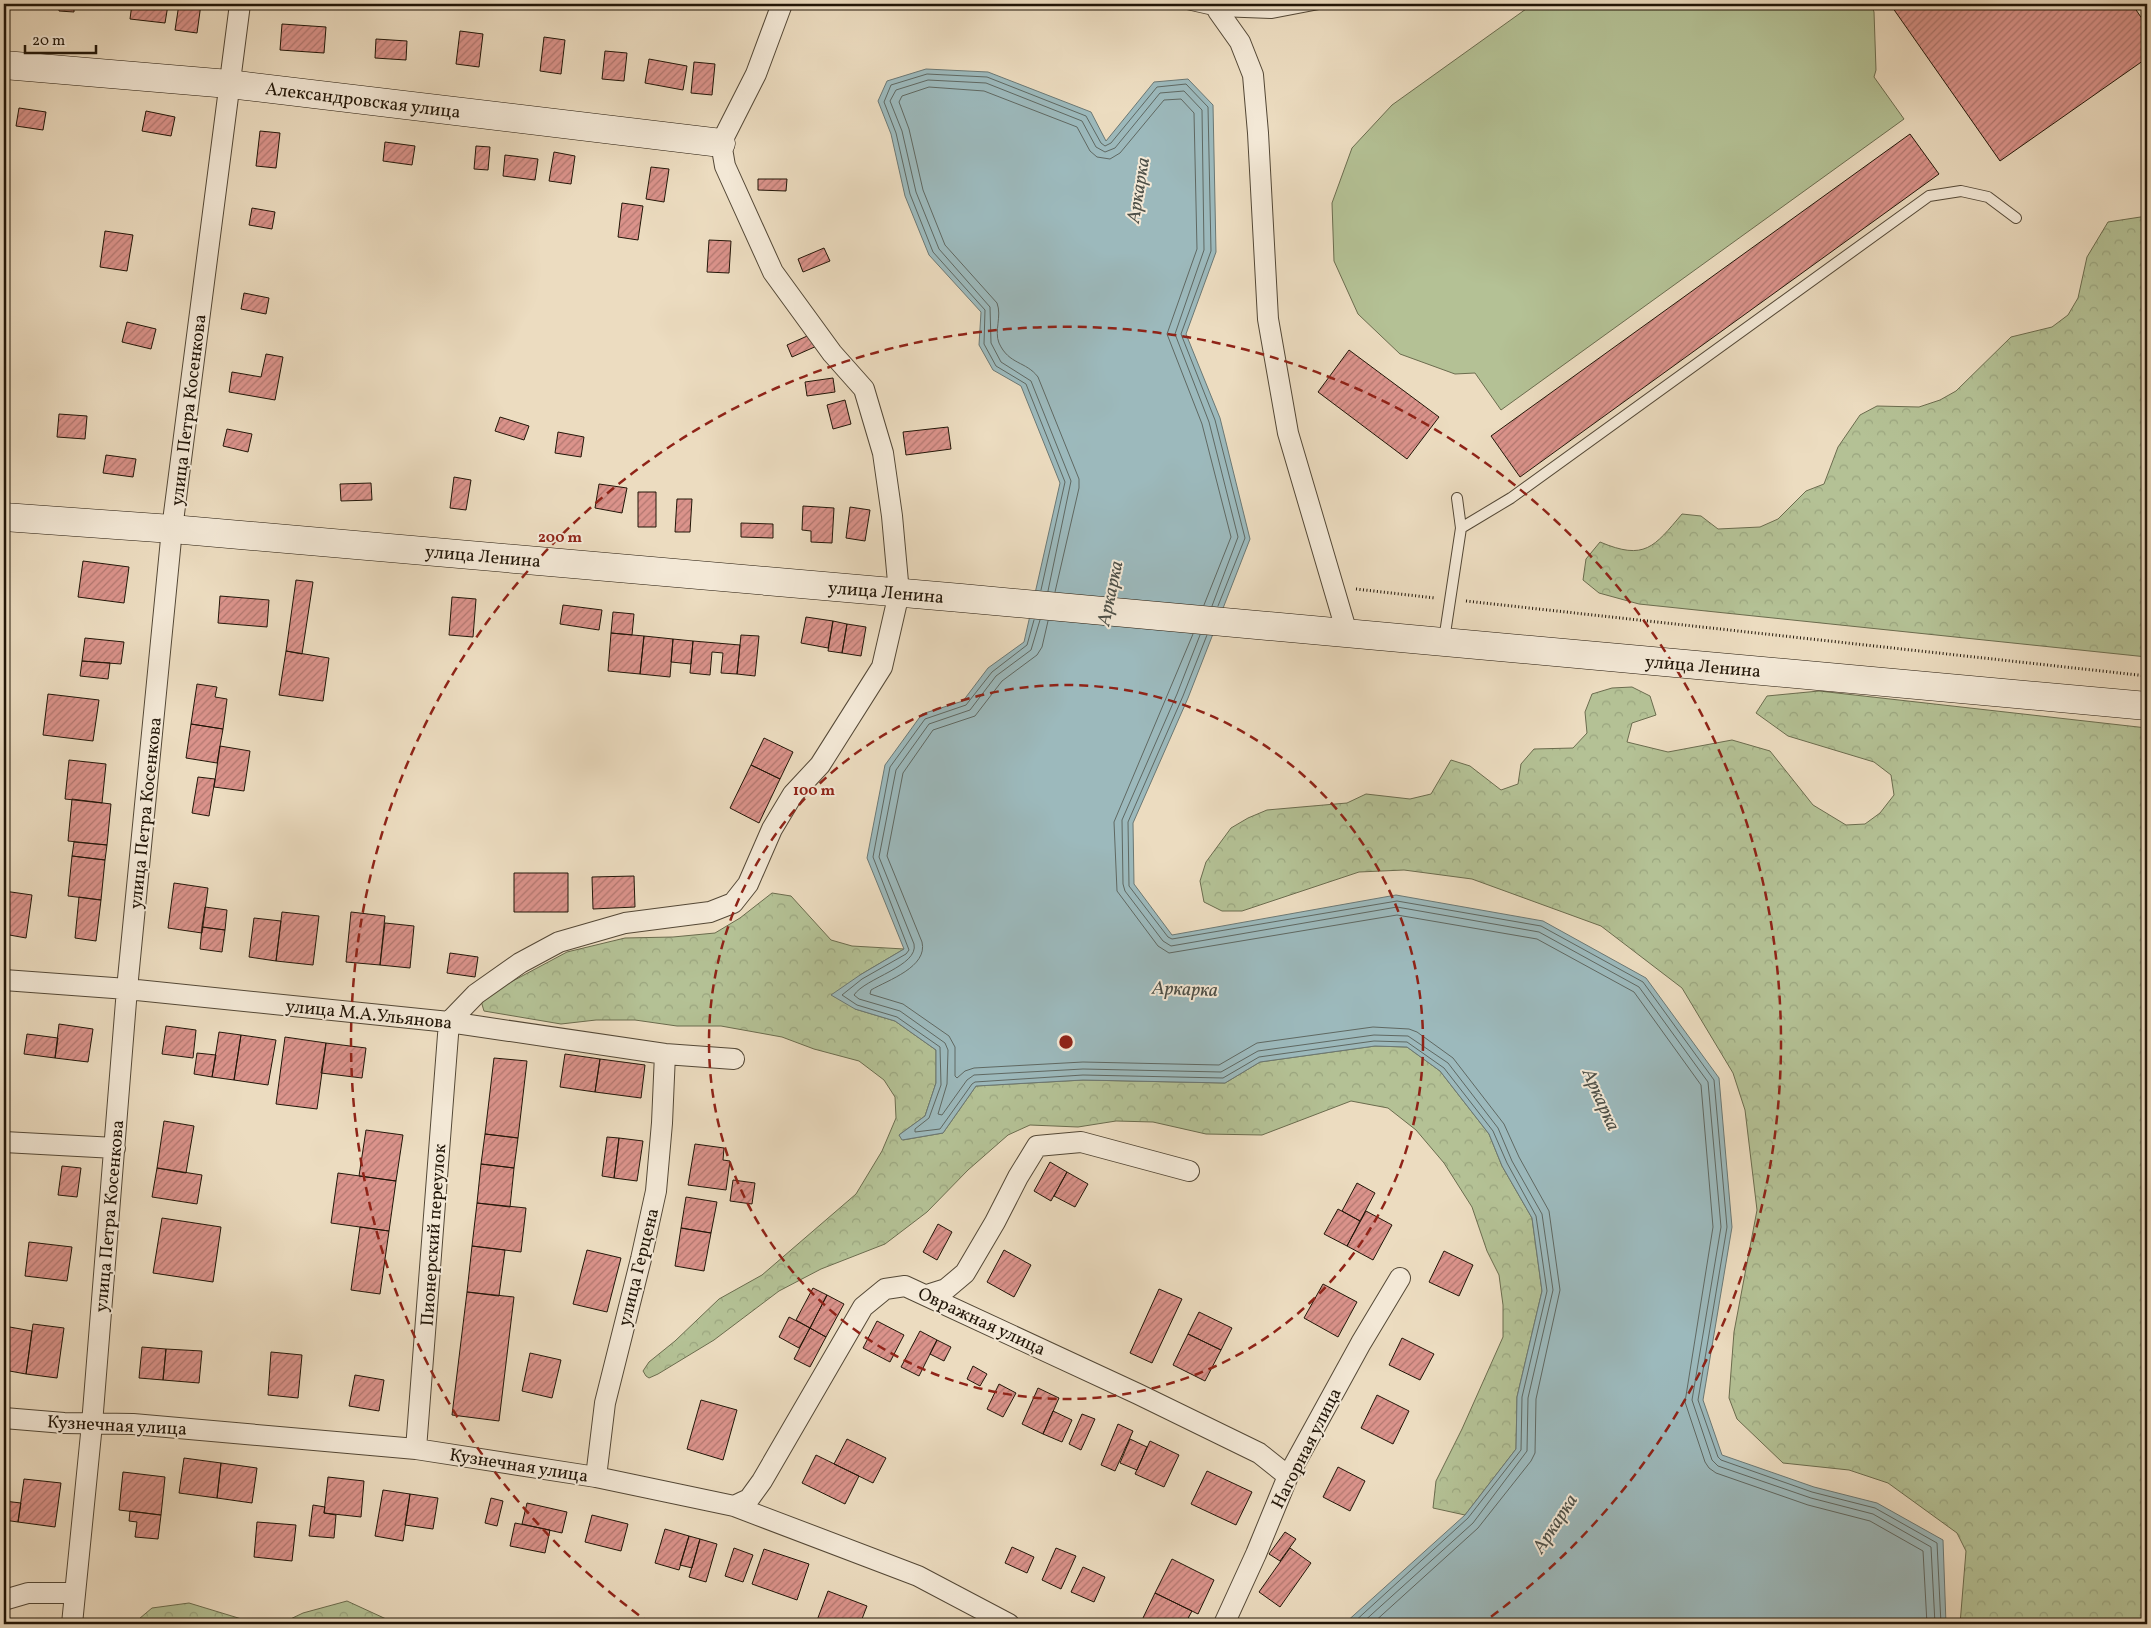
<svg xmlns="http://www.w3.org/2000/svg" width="2151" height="1628" font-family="Vollkorn,serif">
<defs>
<pattern id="forest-crowns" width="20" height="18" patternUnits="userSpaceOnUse" patternTransform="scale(1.25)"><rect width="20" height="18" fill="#b4c195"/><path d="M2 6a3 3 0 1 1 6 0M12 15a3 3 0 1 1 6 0" fill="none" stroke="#9aa57f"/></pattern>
<pattern id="building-hatch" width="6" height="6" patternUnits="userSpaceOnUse" patternTransform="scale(1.25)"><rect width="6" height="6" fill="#db938b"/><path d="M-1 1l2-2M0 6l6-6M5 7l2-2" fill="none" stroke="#b17770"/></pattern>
</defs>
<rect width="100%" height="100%" fill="#ecdcc0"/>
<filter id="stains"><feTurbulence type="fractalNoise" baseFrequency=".004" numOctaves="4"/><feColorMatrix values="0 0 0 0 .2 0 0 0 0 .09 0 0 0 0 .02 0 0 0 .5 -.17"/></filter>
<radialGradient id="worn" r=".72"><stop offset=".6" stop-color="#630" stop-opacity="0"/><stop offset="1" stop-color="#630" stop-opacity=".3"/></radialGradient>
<path fill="url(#forest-crowns)" stroke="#6b6c4e" d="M2147 216V657L1639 604 1599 593 1583 580 1586 559 1600 542C1645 561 1654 547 1682 514L1701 516 1718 529 1760 527 1778 519 1806 491 1824 484 1838 447 1860 415 1877 406 1919 407 1940 400 1956 391 2011 337 2052 327 2068 315 2078 298 2087 257 2108 222Z
M1632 687 1650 696 1656 715 1632 723 1627 742 1668 752 1732 740 1770 751 1813 805 1846 825 1865 824 1880 813 1894 795 1891 775 1874 762 1788 736 1756 713 1767 696 1819 691 2147 728V1624H1960L1966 1551 1957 1533 1888 1483 1849 1470 1783 1463 1737 1419 1729 1398 1734 1332 1757 1210 1745 1110 1733 1073 1682 988 1601 926 1472 879 1404 870 1359 872 1242 911H1222L1204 902 1200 881 1206 862 1231 828 1248 818 1267 810 1347 803 1366 794 1410 799 1431 794 1451 760 1470 766 1501 790 1518 784 1521 764 1534 749 1573 748 1587 733 1585 712 1592 694 1612 688Z
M772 893 791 896 831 940 852 946 904 949 860 975 855 1009 895 1021 936 1050V1083L925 1116 899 1135 903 1140 943 1133 976 1086 1083 1080 1225 1083 1260 1062 1375 1046 1407 1047 1440 1071 1489 1134 1502 1166 1532 1218 1542 1291 1517 1397 1516 1449 1465 1515 1433 1508 1436 1481 1462 1429 1503 1337V1305L1499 1275 1487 1251 1472 1207 1444 1163 1416 1130 1388 1108 1351 1101 1262 1135 1206 1134 1153 1122 1116 1121 1078 1127 1030 1125 1008 1135 968 1170 927 1212 885 1244 821 1269 779 1291 714 1340 658 1374 649 1378 646 1376 643 1371 649 1362 675 1341 719 1299 762 1275 856 1194 882 1151 896 1118 895 1097 884 1080 859 1061 814 1049 782 1037 721 1026H677L635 1020H596L561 1024 484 1011 481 1001 494 991 567 952 625 938 673 937 715 933 740 918Z
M347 1601 397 1624H280L303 1613Z
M189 1603 258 1624H133L152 1608Z"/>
<path fill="#b4c195" stroke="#6b6c4e" d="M1533 4H1871L1874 12 1876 70 1874 77 1904 119 1501 410 1475 373 1455 374 1400 354 1358 314 1334 261 1332 203 1352 148 1392 105Z"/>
<path fill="#9cb9bc" stroke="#6b7874" d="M926 69 988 72 1091 112 1106 141 1154 82 1188 79 1213 105 1216 252 1186 334 1220 418 1250 539 1188 698 1133 823 1134 884 1172 935 1396 895 1543 921 1646 978 1719 1078 1732 1227 1703 1400 1722 1455 1814 1487 1877 1503 1943 1540 1946 1624H1344L1465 1515 1516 1449 1517 1397 1542 1291 1532 1218 1502 1166 1489 1134 1440 1071 1407 1047 1375 1046 1260 1062 1225 1083 1083 1080 976 1086 943 1133 902 1140 899 1135 925 1116 936 1083V1050L895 1021 855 1009 831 995 860 975 904 949 867 858 885 765 922 714 963 701 988 668 1024 642 1060 483 1021 386 993 370 979 345 981 312 929 255 905 196 891 134 878 101 887 81Z"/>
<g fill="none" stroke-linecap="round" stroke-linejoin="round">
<path stroke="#5f6862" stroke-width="1" d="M1041 590 1065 482 1026 384 996 366 984 344 985 310 933 252 910 194 896 133 884 102 891 85 927 74 987 77 1086 116 1101 143 1105 146 1111 143 1157 87 1186 84 1208 107 1211 251 1181 334 1215 420 1245 538 1218 606
M1048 591 1071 481 1031 381 1001 362 991 343 990 307 939 249 916 192 902 131 890 101 896 90 928 80 986 83 1082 121 1096 147 1105 152 1115 148 1160 93 1184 91 1202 110 1204 250 1175 334 1209 422 1238 537 1212 606
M1055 592 1079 488V479L1038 377C1026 361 1009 365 999 343 994 331 1002 316 997 303L945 245 923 190 909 129 899 102 902 96 929 87 984 91 1077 127 1090 151 1097 157 1110 159 1120 153 1164 100 1181 99 1194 113 1197 249 1167 334 1202 424 1231 537 1204 605
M1034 620 1027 645 992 672 966 705 925 719 890 767 873 857 909 950 906 954 862 979 842 995 857 1005 897 1017 940 1047 941 1085 929 1118 915 1129V1132L940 1129 972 1084 975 1082 1083 1075 1223 1078 1259 1057 1374 1041 1407 1042 1444 1068 1493 1131 1507 1163 1536 1216 1547 1291 1522 1397 1521 1450 1468 1518 1352 1624
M1040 620 1031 650 996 676 970 710 929 724 896 770 879 857 914 944C919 966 865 978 854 995L859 999 900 1011 945 1043 948 1050 947 1084 938 1114 942 1115 967 1080 974 1075 1083 1069 1221 1072 1258 1051 1374 1035 1408 1036 1448 1063 1498 1128 1512 1161 1542 1214 1553 1290 1528 1398 1527 1451 1473 1523 1361 1624
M1048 621 1042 647 1037 655 1002 681 975 716 933 730 903 773 887 856 922 942C928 967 888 980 871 990L870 994 903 1004 949 1036 955 1047V1076L957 1078 965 1071 974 1068 1083 1062 1219 1065 1257 1043 1373 1027 1409 1029 1417 1032 1453 1058 1504 1124 1519 1157 1549 1211 1560 1290 1536 1399 1535 1453 1531 1461 1478 1528 1372 1624
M1193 634 1114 822 1117 891 1158 946 1169 953 1397 915 1537 939 1634 992 1701 1085 1713 1227 1685 1402 1705 1462 1709 1468 1716 1473 1808 1505 1870 1521 1923 1551 1927 1624
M1200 635 1177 694 1122 820 1123 884 1125 891 1163 941 1171 946 1397 907 1539 932 1639 987 1708 1082 1721 1227 1692 1400 1712 1460 1718 1466 1811 1498 1873 1514 1931 1547 1935 1624
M1207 635 1183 696 1128 822 1129 886 1168 937 1172 939 1397 901 1541 926 1643 982 1714 1080 1727 1227 1698 1400 1718 1457 1721 1460 1812 1492 1875 1508 1937 1543 1941 1624"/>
</g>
<path fill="url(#building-hatch)" stroke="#221608" d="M59 4H74V12L59 11Z
M132 4 168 5 165 23 130 19Z
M179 4H201L197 33 175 30Z
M1890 4H2132L2147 26V58L2000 161Z
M282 24 326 27 324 53 280 50Z
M460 31 483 34 479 67 456 64Z
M544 37 565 40 561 74 540 71Z
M376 39 407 41 406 60 375 58Z
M605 51 627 53 624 81 602 79Z
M649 59 687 66 683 90 645 83Z
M694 62 715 64 712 95 691 93Z
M19 108 46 112 43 130 16 126Z
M146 111 175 117 171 136 142 131Z
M260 131 280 133 276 168 256 166Z
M1910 134 1939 174 1520 477 1491 436Z
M385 142 415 146 412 165 383 161Z
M476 146 490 147 488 170 474 169Z
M554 152 575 156 571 184 549 181Z
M505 155 538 159 535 180 503 176Z
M651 167 669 169 664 202 646 199Z
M758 179H787L786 191 758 190Z
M622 203 643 206 638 240 618 237Z
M252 208 275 212 272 229 249 225Z
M105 231 133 235 127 271 100 267Z
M709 240 731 241 729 273 707 272Z
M824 248 830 261 803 272 798 259Z
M244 293 269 298 266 314 241 309Z
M127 322 156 329 151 349 122 342Z
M814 333 819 345 792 357 787 345Z
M1349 350 1439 417 1407 459 1318 392Z
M266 354 283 357 275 400 229 392 232 372 261 377Z
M833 378 835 392 807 396 805 382Z
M845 400 851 424 833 429 827 405Z
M59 414 87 416 85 439 57 437Z
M500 417 529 426 524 440 495 431Z
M948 427 951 449 906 455 903 432Z
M227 429 252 434 248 452 223 446Z
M558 432 584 437 581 457 555 453Z
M106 455 136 459 133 477 103 473Z
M454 477 471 480 466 510 450 508Z
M371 483 372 500 341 501 340 484Z
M599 484 627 488 622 513 595 508Z
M638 492H656V527H638Z
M677 499H692L690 532H675Z
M803 506 834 508 832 543 811 542V531L802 530Z
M850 507 870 510 865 541 846 538Z
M741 523 773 524V538L741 537Z
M83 561 129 567 124 603 78 597Z
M296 580 313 582 302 654 286 651Z
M220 596 269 600 267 627 218 623Z
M452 597 476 599 473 637 449 635Z
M563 605 602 610 599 630 560 624Z
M613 612 634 614 632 635 611 633Z
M806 617 833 621 828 648 801 643Z
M833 621 847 624 842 653 828 651Z
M847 624 866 627 861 656 842 653Z
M611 633 644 636 640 674 608 671Z
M741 635 759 636 755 676 737 674Z
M644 636 673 639 670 677 640 674Z
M85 638 124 642 121 664 82 661Z
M673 639 693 641 691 664 671 662Z
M693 641 740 645 737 674 721 673 723 653 712 652 710 675 690 673Z
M286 651 329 658 323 701 279 695Z
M82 661 110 663 108 679 80 676Z
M197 684 217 687 215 697 227 699 223 729 191 724Z
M48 694 99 700 93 741 43 735Z
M191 724 223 729 217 763 186 758Z
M764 738 793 752 780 779 751 765Z
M220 746 250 751 244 791 214 787Z
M69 760 106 764 102 803 65 799Z
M751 765 780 779 759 823 730 808Z
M198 777 215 779 209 816 192 813Z
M72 799 111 804 107 845 68 841Z
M74 842 107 845 105 860 72 856Z
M72 856 105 860 101 900 68 896Z
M514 873H568V912H514Z
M634 876 635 907 593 909 592 877Z
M174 883 208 888 202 933 168 928Z
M4 891 32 895 26 938 4 934Z
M79 897 101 900 96 941 75 938Z
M205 907 227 910 225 930 202 927Z
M282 912 319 916 313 965 276 961Z
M351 912 385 916 380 965 346 962Z
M254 918 281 921 276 961 249 957Z
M385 923 414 926 410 968 380 965Z
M202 927 225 930 222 952 200 949Z
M450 953 478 957 475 977 447 973Z
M59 1024 93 1029 88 1062 55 1058Z
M166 1026 196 1030 193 1058 162 1054Z
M219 1032 241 1035 234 1080 212 1077Z
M27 1034 58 1038 55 1058 24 1054Z
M241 1035 276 1040 268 1085 234 1080Z
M285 1037 326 1043 317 1109 276 1104Z
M326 1043 366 1048 362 1078 321 1073Z
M197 1053 216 1055 212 1077 194 1074Z
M565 1054 600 1059 595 1092 560 1087Z
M494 1058 527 1061 518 1138 485 1134Z
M600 1059 645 1065 641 1098 595 1092Z
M164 1121 194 1126 186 1173 157 1168Z
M366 1130 403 1135 396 1181 359 1176Z
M485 1134 518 1138 514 1168 481 1164Z
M607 1137 619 1138 614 1178 602 1176Z
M619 1138 643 1141 637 1181 614 1178Z
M695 1144 724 1148 723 1160 730 1161 726 1190 688 1185Z
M1050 1162 1067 1172 1051 1201 1034 1191Z
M481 1164 514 1168 510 1207 477 1203Z
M62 1166 81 1168 77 1197 58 1195Z
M157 1168 202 1175 197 1204 152 1197Z
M1067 1172 1088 1184 1075 1207 1054 1196Z
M338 1173 396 1181 389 1231 331 1223Z
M733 1180 755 1183 752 1204 730 1201Z
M1357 1183 1375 1193 1360 1221 1342 1211Z
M686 1197 717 1202 711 1233 681 1228Z
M477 1203 526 1208 521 1252 472 1246Z
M1338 1209 1360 1221 1347 1246 1324 1234Z
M1366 1211 1392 1225 1373 1260 1347 1246Z
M162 1218 221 1227 213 1282 153 1273Z
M938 1224 952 1232 937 1260 923 1252Z
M360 1227 389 1231 380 1294 351 1290Z
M681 1228 711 1233 704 1271 675 1266Z
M29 1242 72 1247 67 1281 25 1276Z
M472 1246 505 1250 499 1296 467 1292Z
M587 1250 621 1258 607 1312 573 1304Z
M1004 1250 1031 1265 1014 1297 987 1282Z
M1444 1251 1473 1265 1459 1296 1429 1282Z
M1323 1284 1357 1302 1338 1337 1304 1318Z
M813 1288 827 1295 810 1328 796 1320Z
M1159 1289 1182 1299 1152 1363 1130 1353Z
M467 1292 514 1297 499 1421 452 1415Z
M827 1295 844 1304 826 1337 810 1328Z
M1199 1312 1232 1328 1221 1350 1188 1334Z
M789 1317 810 1328 799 1348 779 1337Z
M877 1321 904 1335 890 1362 863 1348Z
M33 1324 64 1328 57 1378 26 1374Z
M4 1326 32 1331 26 1374 4 1370Z
M810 1328 826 1337 810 1367 794 1359Z
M920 1331 937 1340 919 1376 901 1367Z
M1188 1334 1221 1350 1205 1381 1173 1365Z
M1402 1338 1434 1354 1420 1380 1389 1365Z
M937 1340 951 1347 944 1361 930 1354Z
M142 1347 166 1349 163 1380 139 1378Z
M166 1349 202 1351 199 1383 163 1380Z
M271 1352 302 1355 298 1398 268 1395Z
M530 1353 561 1360 552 1398 522 1391Z
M973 1366 987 1374 980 1386 967 1379Z
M355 1375 384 1380 379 1411 349 1406Z
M999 1384 1016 1393 1003 1417 987 1409Z
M1038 1388 1059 1398 1043 1434 1022 1424Z
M1377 1395 1409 1411 1393 1444 1361 1428Z
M701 1400 737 1410 723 1460 687 1449Z
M1053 1411 1072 1420 1062 1442 1043 1434Z
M1082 1414 1095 1419 1081 1450 1069 1444Z
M1118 1424 1133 1431 1115 1471 1101 1465Z
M847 1439 886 1458 873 1483 834 1464Z
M1130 1439 1147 1447 1137 1470 1120 1463Z
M1150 1441 1179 1455 1164 1487 1135 1474Z
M816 1455 859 1476 845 1504 802 1483Z
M184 1458 221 1463 217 1498 179 1493Z
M221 1463 257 1468 252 1503 217 1498Z
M1338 1467 1365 1481 1350 1511 1323 1497Z
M1207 1471 1252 1492 1236 1525 1191 1504Z
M123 1472 165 1477 161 1515 119 1510Z
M328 1477 364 1481 361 1517 324 1513Z
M24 1479 61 1483 55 1527 18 1522Z
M383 1490 410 1494 403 1541 375 1536Z
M410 1494 438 1498 433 1529 405 1525Z
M491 1498 503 1501 497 1526 485 1523Z
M4 1501 21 1503 18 1522 4 1520Z
M527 1503 567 1512 562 1533 522 1524Z
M313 1505 325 1507 324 1513 336 1515 334 1538 309 1536Z
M130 1511 161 1515 158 1539 135 1537 137 1522 129 1521Z
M592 1515 628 1524 621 1551 585 1542Z
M257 1522 296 1525 292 1561 254 1557Z
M515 1523 550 1530 545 1553 510 1546Z
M665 1529 689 1536 679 1570 655 1563Z
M1285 1532 1296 1539 1280 1561 1269 1554Z
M689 1536 700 1539 692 1568 680 1565Z
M700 1539 717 1544 706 1582 689 1577Z
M1012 1547 1034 1557 1027 1573 1005 1563Z
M734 1548 753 1555 743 1582 725 1576Z
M1056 1548 1076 1556 1061 1589 1042 1580Z
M1290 1548 1311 1563 1280 1607 1259 1592Z
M764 1549 809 1564 797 1600 752 1584Z
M1172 1559 1214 1580 1198 1614 1155 1593Z
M1083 1567 1105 1577 1094 1602 1071 1592Z
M828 1591 867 1606 860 1624 816 1623Z
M1155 1593 1192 1611 1185 1624H1150L1142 1620Z"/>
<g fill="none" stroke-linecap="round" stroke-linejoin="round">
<g stroke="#544836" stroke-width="12">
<path id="lane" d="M1187 4 1218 11 1271 13 1318 4
M1457 498 1461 528
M1444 640 1461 528 1511 498 1929 196 1961 191 1988 197 2016 218"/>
</g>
<g stroke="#544836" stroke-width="22">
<path id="street" d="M1218 11 1240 42 1253 75 1258 133 1268 319 1288 433 1347 633
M4 980 127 989 449 1022 665 1054 734 1059
M4 1142 115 1148
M927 1295 946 1289 965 1273 995 1222 1018 1177 1037 1146 1081 1142 1189 1171
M4 1418 64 1423 133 1424 416 1449 596 1477 734 1506 918 1576 1009 1624
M416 1449 449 1022 476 994 520 963 559 942 625 923 710 912 733 903 748 884 772 829 793 794 820 765 882 667 899 593 892 516 883 453 864 389 832 353 773 272 725 166 721 143 756 74 782 4
M596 1477 605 1403 641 1259 656 1191 662 1123 665 1054
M734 1506 749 1499 762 1481 863 1307 885 1289 905 1286 1138 1394 1259 1453 1288 1476
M4 1600 28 1593H74
M72 1624 92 1424 127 989 172 529 240 4
M1224 1624 1256 1554 1288 1476 1361 1343 1400 1278"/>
</g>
<g stroke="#221608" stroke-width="29">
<path id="secondary" d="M4 65 229 84 721 143
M4 517 172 529 961 598 2147 706"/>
</g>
<path stroke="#221608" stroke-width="3" stroke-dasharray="1 2.5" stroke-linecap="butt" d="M1356 589 1435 598
M1466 601 2147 676"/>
<use href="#lane" stroke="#f3e8d6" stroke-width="10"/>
<use href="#street" stroke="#f3e8d6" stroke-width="20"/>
<use href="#secondary" stroke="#f3e8d6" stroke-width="28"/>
</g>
<g fill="none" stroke="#8f2418" stroke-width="2.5" stroke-dasharray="9 6">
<circle cx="1066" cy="1042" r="357"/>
<path d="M651 1624A715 715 0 1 1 1481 1624"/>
</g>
<g text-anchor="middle" stroke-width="4" stroke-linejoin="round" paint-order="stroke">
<g font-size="18" fill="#221608" stroke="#f3e8d6">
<text transform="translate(363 100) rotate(7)" y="6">Александровская улица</text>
<text transform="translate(188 410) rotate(-83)" y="6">улица Петра Косенкова</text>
<text transform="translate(483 556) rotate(5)" y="6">улица Ленина</text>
<text transform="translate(886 592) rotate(5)" y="6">улица Ленина</text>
<text transform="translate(1703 666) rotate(5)" y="6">улица Ленина</text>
<text transform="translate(145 813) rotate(-84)" y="6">улица Петра Косенкова</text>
<text transform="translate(369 1014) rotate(6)" y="6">улица М.А.Ульянова</text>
<text transform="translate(109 1216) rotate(-85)" y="6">улица Петра Косенкова</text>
<text transform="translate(433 1235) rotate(-86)" y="6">Пионерский переулок</text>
<text transform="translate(638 1267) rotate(-76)" y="6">улица Герцена</text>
<text transform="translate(982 1321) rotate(25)" y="6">Овражная улица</text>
<text transform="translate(117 1425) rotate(3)" y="6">Кузнечная улица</text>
<text transform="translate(1306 1448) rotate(-63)" y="6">Нагорная улица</text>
<text transform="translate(519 1465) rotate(9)" y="6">Кузнечная улица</text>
</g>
<g font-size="19" font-style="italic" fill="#4d4f47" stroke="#f3e8d6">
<text transform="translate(1137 190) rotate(-81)" y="7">Аркарка</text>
<text transform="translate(1109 593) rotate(-78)" y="7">Аркарка</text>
<text transform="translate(1185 988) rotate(2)" y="7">Аркарка</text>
<text transform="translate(1602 1099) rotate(66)" y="7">Аркарка</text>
<text transform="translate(1554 1523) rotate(-57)" y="7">Аркарка</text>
</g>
</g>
<circle cx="1066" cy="1042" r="8" fill="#8f2418" stroke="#f3e8d6" stroke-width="2.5"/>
<g font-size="15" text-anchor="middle" font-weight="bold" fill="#8f2418" stroke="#f3e8d6" stroke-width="4" stroke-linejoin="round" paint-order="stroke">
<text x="560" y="542">200 m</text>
<text x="814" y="795">100 m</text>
</g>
<rect width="2151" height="1628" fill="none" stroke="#ecdcc0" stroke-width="20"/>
<rect x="5" y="5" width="2141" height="1618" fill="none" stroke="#221608" stroke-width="2.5"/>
<rect x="10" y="10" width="2131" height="1608" fill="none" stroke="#221608"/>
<path d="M25 45v8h71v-8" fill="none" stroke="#221608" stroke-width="2.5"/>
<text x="32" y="45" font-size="15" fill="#221608" stroke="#f3e8d6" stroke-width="4" paint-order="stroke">20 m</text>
<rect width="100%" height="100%" filter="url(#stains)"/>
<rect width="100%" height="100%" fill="url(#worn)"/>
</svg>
